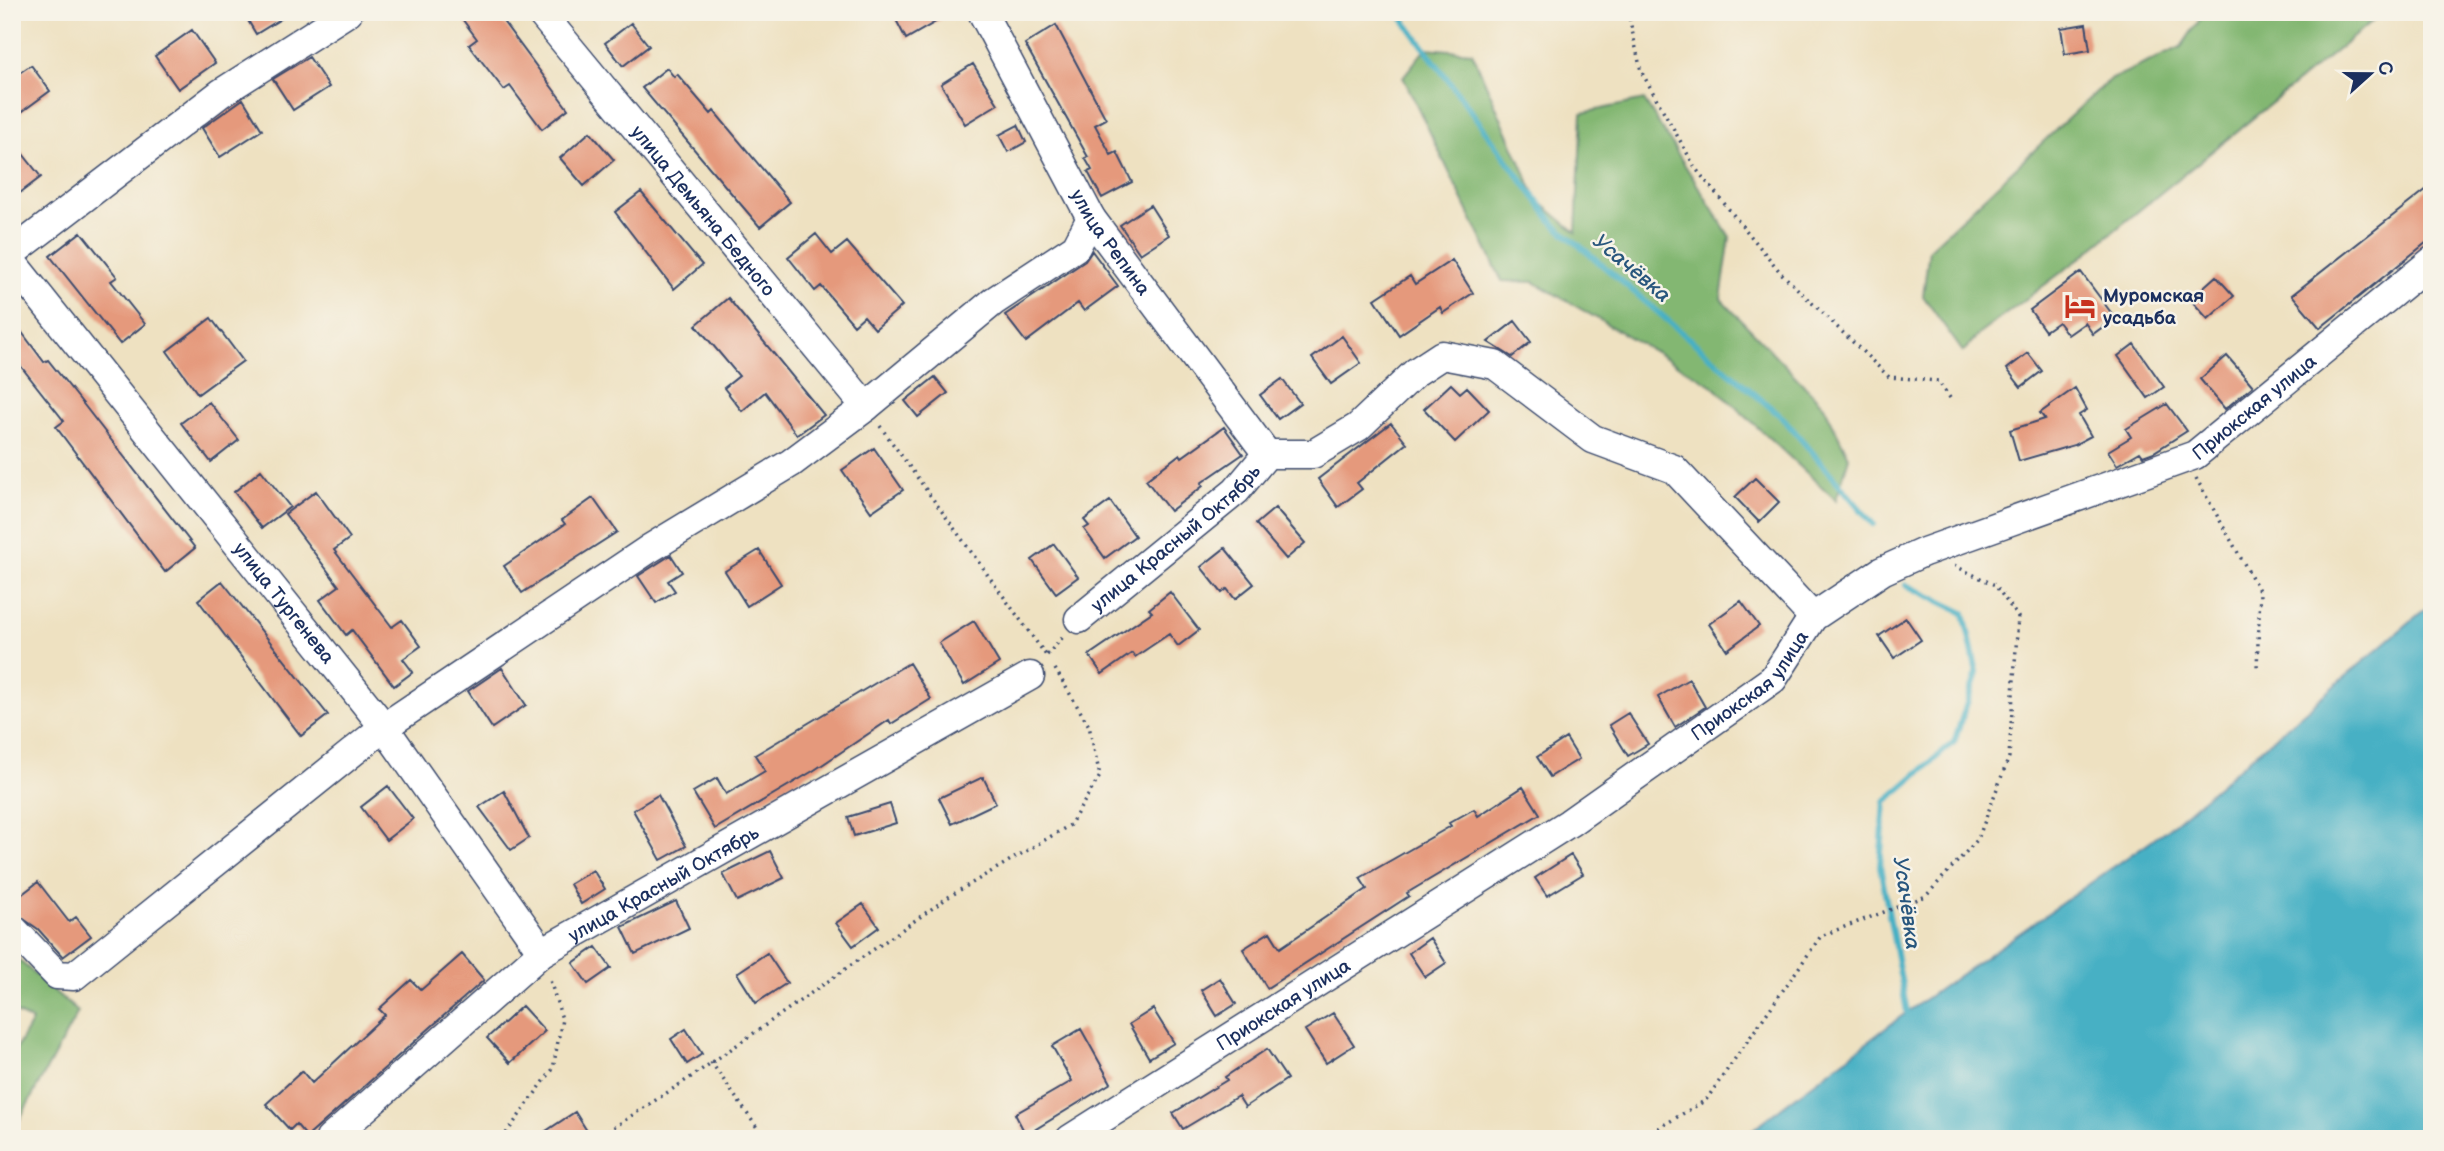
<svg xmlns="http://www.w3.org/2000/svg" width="2444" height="1151" font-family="'Balsamiq Sans',sans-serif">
<rect width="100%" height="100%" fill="#f7f3e8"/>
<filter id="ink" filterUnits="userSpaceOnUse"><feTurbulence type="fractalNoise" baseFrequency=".0143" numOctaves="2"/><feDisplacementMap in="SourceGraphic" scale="14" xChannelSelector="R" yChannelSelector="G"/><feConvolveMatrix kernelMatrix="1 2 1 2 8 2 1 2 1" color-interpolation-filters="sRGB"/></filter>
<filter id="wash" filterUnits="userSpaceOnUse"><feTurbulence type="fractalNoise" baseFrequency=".00686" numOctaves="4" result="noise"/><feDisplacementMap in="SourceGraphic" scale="28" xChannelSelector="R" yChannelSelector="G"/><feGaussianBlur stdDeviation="1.57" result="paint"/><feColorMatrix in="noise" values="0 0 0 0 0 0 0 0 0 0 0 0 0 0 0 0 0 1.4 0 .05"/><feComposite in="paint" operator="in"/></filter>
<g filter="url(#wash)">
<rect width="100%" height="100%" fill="#eee1c1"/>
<path fill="#83b772" stroke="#4f7368" stroke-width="2" d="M2205 12H2384L2078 260 1979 334 1963 352 1923 296 1929 249 2109 80 2181 47Z
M1426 48 1472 52 1537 200 1576 232 1582 113 1644 100 1730 237 1721 299 1824 406 1849 457 1836 500 1712 385 1534 282 1502 281 1403 77Z
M12 954 78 1012 12 1133V1056L32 1021 12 1011Z"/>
<path fill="#46b0c4" stroke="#307091" stroke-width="2" d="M2432 603V1139H1740L1907 1012 2166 830Z"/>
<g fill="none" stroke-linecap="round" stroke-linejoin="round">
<path stroke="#46b0c4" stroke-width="6" d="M1398 12 1555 225 1783 418 1873 524
M1906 585 1964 613 1977 673 1954 742 1885 802 1880 866 1907 1012 1911 1017"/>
</g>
<g id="blocks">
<path fill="#e5997c" d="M243 12H292L256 34Z
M457 12H496L568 109 542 129 510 86 504 90 469 45 477 39Z
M892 12H953L906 39Z
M631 23 649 46 623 66 605 43Z
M2086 24 2090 50 2065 54 2061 28Z
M1056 25 1106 119 1095 125 1111 155 1117 152 1132 182 1102 198 1088 172 1092 170 1085 158 1088 157 1025 44Z
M192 30 215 63 178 89 155 56Z
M309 57 329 87 293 110 273 79Z
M973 64 998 104 965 124 941 84Z
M31 65 50 91 12 119V78Z
M667 68 674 77 677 74 711 114 714 111 790 202 760 227 642 88Z
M243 99 262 130 220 157 202 128Z
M1018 125 1026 142 1008 152 999 135Z
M590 132 614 160 584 186 560 158Z
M12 140 41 177 12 199Z
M2432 185V238L2320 328 2292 295Z
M641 192 702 265 674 289 615 212Z
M1150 205 1169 235 1140 254 1120 225Z
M81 232 117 277 111 281 145 324 120 344 50 256Z
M816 234 832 254 847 242 902 306 875 329 864 316 854 325 821 286 815 291 788 257Z
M1092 251 1118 286 1084 311 1078 303 1026 342 1005 315 1085 261Z
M1452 260 1473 293 1443 313 1440 307 1399 335 1375 299 1410 276 1415 284Z
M2081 272 2115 318 2093 334 2085 323 2068 335 2058 322 2045 331 2030 310Z
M2216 276 2234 296 2208 319 2190 299Z
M728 298 824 415 797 435 765 392 742 411 724 388 739 376 696 325Z
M211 318 243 361 198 394 167 351Z
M12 319 44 362 48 360 84 405 195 548 165 572 56 427 64 421 12 355Z
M1515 321 1531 342 1512 357 1488 342Z
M1342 336 1361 363 1331 384 1312 358Z
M2134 344 2164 387 2148 398 2118 356Z
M2028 353 2042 371 2021 387 2007 369Z
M2227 356 2253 386 2225 409 2200 379Z
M935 377 948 393 918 417 905 401Z
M1282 379 1300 403 1278 419 1260 395Z
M1451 384 1460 393 1467 387 1489 410 1455 442 1424 409Z
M2075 388 2087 410 2079 415 2091 436 2074 445 2019 461 2010 430 2045 419 2040 413Z
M209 402 239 440 211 462 181 423Z
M2167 404 2187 431 2154 452 2143 456 2140 452 2117 465 2108 451 2131 437 2126 429Z
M1391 423 1407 443 1357 483 1362 489 1338 507 1318 479Z
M1224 427 1243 454 1201 483 1203 486 1170 511 1146 480 1180 454 1182 457Z
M874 448 903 490 871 512 842 470Z
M261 470 290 507 262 528 234 492Z
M1755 478 1779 502 1759 522 1735 497Z
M316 491 350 538 334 550 392 627 402 620 421 646 403 659 413 672 394 686 352 630 346 635 320 600 339 586 285 514Z
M593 498 617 532 522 593 504 566 565 524 562 520Z
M1110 501 1135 536 1105 558 1084 529 1089 526 1084 520Z
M1275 508 1305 543 1286 559 1256 524Z
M1054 544 1078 577 1056 593 1032 560Z
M1225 548 1254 584 1235 599 1227 589 1222 593 1201 567Z
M759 550 781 584 747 606 725 571Z
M671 555 682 572 668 581 675 591 656 603 638 576Z
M222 581 328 715 301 736 198 600Z
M1170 592 1199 630 1178 646 1169 634 1135 657 1132 653 1102 674 1089 655 1152 612 1149 609Z
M1741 601 1759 626 1727 650 1709 624Z
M1906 618 1921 640 1894 658 1879 636Z
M974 621 999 663 964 685 939 643Z
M909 663 931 699 891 724 889 720 813 771 715 829 693 792 717 778 726 794 765 771 755 755Z
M502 668 526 705 492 728 468 691Z
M1689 679 1705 707 1675 727 1658 697Z
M1628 713 1648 744 1628 756 1609 725Z
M1566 738 1579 759 1550 777 1537 757Z
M983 777 996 803 952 824 939 798Z
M388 786 413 819 386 840 361 807Z
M1523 787 1540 814 1407 893 1409 896 1267 988 1243 949 1270 932 1280 948 1367 889 1360 878 1451 826 1449 823 1474 809 1478 816Z
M504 791 529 838 511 850 479 807Z
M658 795 686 846 661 860 633 810Z
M890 804 896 823 854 836 848 817Z
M770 851 784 878 737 901 723 874Z
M1571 855 1583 874 1547 896 1535 878Z
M593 870 605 889 581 904 570 884Z
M38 882 69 922 76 917 91 936 63 957 38 929 12 911V902Z
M676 901 689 928 635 954 622 927Z
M863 904 879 927 853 946 836 923Z
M1430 938 1446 963 1425 977 1409 953Z
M596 947 611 968 588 984 573 963Z
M767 953 787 983 756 1003 737 973Z
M462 954 484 980 307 1137 296 1124 290 1130 266 1104 302 1071 312 1083 385 1015 379 1009 411 980 421 990Z
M1220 978 1236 1004 1217 1016 1201 990Z
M522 1006 545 1031 510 1063 487 1038Z
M1153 1009 1174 1043 1149 1058 1129 1024Z
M1333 1013 1354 1045 1326 1063 1305 1030Z
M686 1029 702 1054 687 1064 671 1039Z
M1081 1029 1111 1083 1026 1135 1015 1114 1072 1081 1052 1046Z
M1267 1049 1287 1079 1245 1107 1238 1096 1183 1129 1173 1113 1227 1080 1225 1077Z
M575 1112 587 1131 576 1139H534Z"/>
</g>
</g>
<g filter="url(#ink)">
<use href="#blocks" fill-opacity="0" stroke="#3b4a6d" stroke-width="2"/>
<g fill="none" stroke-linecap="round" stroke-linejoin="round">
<g stroke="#3b4a6d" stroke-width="31">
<g id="minor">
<path id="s1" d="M540 12 866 407"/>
<path id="s2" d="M982 12 1091 218 1267 454"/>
<path d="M12 253 221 93 348 12"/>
<path id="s3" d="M12 262 384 727 542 952"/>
<path id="s4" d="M1079 619 1236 491 1267 454H1313L1358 427 1416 372 1442 355 1495 365 1593 439 1674 469 1813 617"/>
<path d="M12 928 57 975 74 976 384 727 649 549 791 463 866 407 994 301 1076 247 1091 218"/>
<path id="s5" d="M330 1139 542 952 1030 676"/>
<path id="s6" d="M1070 1139 1569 823 1773 679 1813 617 1882 571 1924 552 2195 455 2432 261"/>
</g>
</g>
<path stroke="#3b4a6d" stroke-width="3.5" stroke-dasharray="2 5" stroke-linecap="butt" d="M1628 12 1641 71 1696 169 1781 273 1889 377 1938 381 1953 402
M880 426 1048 658
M2196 478 2260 592 2257 668
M1047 655 1063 637
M711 1062 765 1139
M502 1139 553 1069 562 1019 549 977
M596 1139 691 1077 950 896 1070 825 1100 776 1089 726 1054 667
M1640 1139 1706 1100 1821 936 1926 896 1978 839 2009 757 2018 617 1995 585 1955 566"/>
<use href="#minor" stroke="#fff" stroke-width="28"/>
</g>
</g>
<defs>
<g id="hotel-bare" transform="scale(2.415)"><path d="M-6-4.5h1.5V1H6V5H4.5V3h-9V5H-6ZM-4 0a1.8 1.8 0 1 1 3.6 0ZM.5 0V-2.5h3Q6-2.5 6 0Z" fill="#c8321e" stroke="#f7f3e8" stroke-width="2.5" paint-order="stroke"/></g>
</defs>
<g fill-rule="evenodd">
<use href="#hotel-bare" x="2080" y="306"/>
</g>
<g text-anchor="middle" stroke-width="5" stroke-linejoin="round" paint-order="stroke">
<g font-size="19" fill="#1b2f5e" stroke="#f7f3e8">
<text dy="7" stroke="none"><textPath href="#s1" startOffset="257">улица Демьяна Бедного</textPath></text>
<text dy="7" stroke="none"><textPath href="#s2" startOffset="264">улица Репина</textPath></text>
<text dy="7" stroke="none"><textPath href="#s6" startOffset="1407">Приокская улица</textPath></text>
<text dy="7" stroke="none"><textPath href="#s4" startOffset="126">улица Красный Октябрь</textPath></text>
<text dy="7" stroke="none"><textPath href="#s3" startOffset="436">улица Тургенева</textPath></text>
<text dy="7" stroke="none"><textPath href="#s6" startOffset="819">Приокская улица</textPath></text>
<text dy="7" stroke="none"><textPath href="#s5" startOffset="422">улица Красный Октябрь</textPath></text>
<text dy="7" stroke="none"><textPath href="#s6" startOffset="252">Приокская улица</textPath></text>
</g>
<g font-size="19" font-weight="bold" fill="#1b2f5e" stroke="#f7f3e8" text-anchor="start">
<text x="2103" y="302">Муромская<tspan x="2103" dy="22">усадьба</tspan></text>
</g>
<g font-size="21" font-style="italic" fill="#28567d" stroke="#f7f3e8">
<text transform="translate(1632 268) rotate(40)" y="7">Усачёвка</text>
<text transform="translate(1907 903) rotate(82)" y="7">Усачёвка</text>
</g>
</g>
<rect width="2444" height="1151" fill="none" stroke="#f7f3e8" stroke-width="42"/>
<g transform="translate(2370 74) rotate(69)" stroke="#f7f3e8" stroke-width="5" paint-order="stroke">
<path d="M0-5L12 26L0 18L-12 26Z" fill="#1b2f5e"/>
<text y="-10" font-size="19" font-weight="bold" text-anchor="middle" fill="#1b2f5e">С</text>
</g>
</svg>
